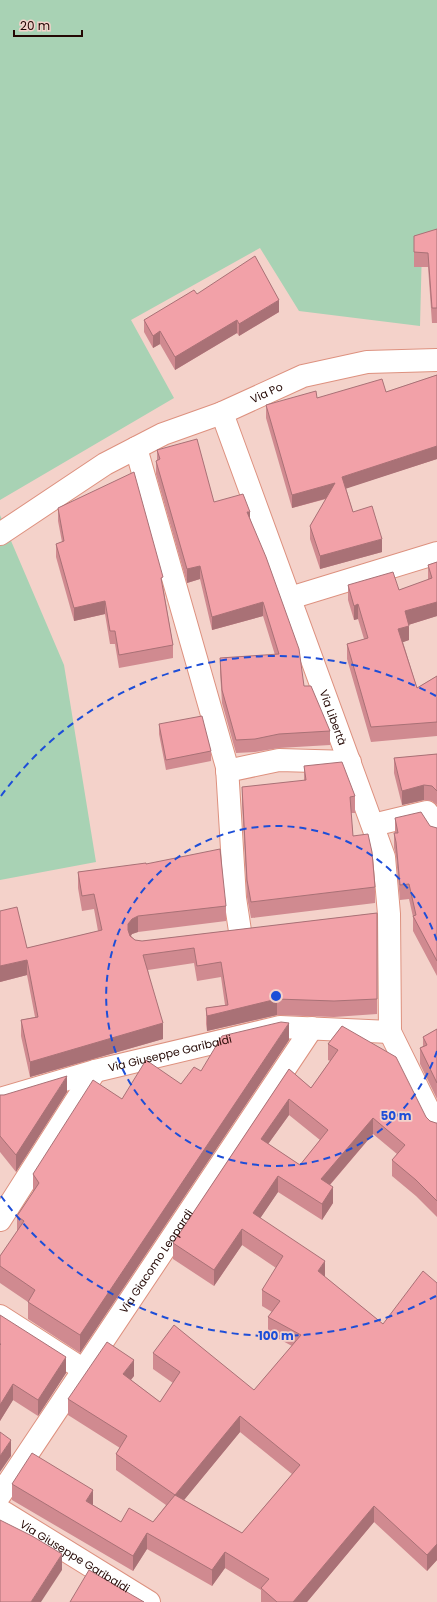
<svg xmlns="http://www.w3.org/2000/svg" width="437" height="1602" font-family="Poppins,sans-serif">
<rect width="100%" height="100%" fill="#f4d2ca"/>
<path fill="#a8d2b4" d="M0 0H437V244L422 247 420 326 299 311 260 248 131 320 174 398 0 500Z
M0 515 64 665 96 862 0 880Z"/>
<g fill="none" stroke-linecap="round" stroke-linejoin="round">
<g stroke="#dd917f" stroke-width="24">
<g id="minor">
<path id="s1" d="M222 413 384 857 389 914 390 1032 437 1127"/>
<path d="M136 448 227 767 235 898 240 931"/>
<path id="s2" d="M0 534 105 464 163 434 222 413 303 376 367 362 437 360"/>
<path d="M290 598 437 553"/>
<path d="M227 771 279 760 350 762"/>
<path d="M373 825 427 812 437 830"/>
<path id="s3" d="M0 1099 95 1071 280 1027 390 1032"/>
<path d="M0 1220 95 1071"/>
<path d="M0 1316 84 1370"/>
<path id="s4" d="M0 1495 312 1028"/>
<path id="s5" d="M0 1510 149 1602"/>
</g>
</g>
<use href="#minor" stroke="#fff" stroke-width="22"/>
</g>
<path fill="#d08a90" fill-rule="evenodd" d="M437 229V323H432L428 267H414V236Z
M197 294 279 312 239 336 237 333 175 370 160 344 153 348 144 332V320Z
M437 375V459L346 488 353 512 382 552 320 569 310 539V526L326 499 292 508 266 418V405L317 398 386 392Z
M157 450 214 502 250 518 304 686 330 731V745L279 748 255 752 236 753 222 703 220 672V658L275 655 263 616 212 630 200 579 187 583 156 474V461L157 460Z
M58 508 163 586 173 645V658L119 668 115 644H110L105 614 74 621 56 557V544L62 542 58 521Z
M437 562V616L408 625 409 640 403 642 417 688 437 676V736L371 742 347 659V644L364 639 358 619 354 620 348 600V585L399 590 428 580V565Z
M159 724 211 751V761L166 770 159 734Z
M437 754V805L432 801 424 800 402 805 394 773V758Z
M304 766 355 796V813H351L353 836 375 887V903L251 918 247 897 242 804V787L304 781Z
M395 818 437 828V976L413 931V917L409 899 400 900 396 856 394 848V833H395Z
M146 864 226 906V921L138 932 132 934 131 936 135 940 142 941 377 913V1014L334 1017 277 1015 207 1031 206 1024V1008L225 1005 221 977 197 981 194 963 148 970 163 1039 30 1077 21 1036V1020L35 1017 27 975 0 982V911L27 948 98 931 94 909 82 911 78 888V872Z
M342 1026 430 1121 436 1123H437V1217L416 1196 392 1176V1160L397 1154 373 1134 330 1185 333 1203 322 1220 278 1192 260 1218 325 1277 383 1324 437 1283V1560L427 1571 374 1522 307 1602H261V1590L225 1568 212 1586 147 1549 133 1571 12 1500V1484L93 1505 121 1522H153L166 1505 116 1470V1454L120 1448 68 1415V1399L134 1376 131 1380 160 1402 173 1383 153 1369V1353L254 1390 292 1346 268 1333V1317L272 1312 262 1306V1290L276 1268 242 1245 214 1286 173 1259V1243L289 1069 311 1088 330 1061 328 1060V1044ZM289 1115 320 1140 300 1165 268 1144ZM240 1432 292 1474 242 1533 184 1500Z
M437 1029V1099L420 1064V1048L423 1046V1037Z
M289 1040 80 1353 28 1319V1302L0 1283V1256L17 1232V1216L33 1192V1174L122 1099 181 1084 201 1071Z
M67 1092 16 1172 0 1152V1095Z
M0 1315 66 1373 38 1416 13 1400 0 1421Z"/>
<path fill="#a97176" d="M279 300V312L239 336V324Z
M237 320V333L175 370V357Z
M160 331V344L153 348V336Z
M437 446V459L342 490V477Z
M335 483V496L292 508V495Z
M247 512H250V525Z
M382 539V552L320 569V556Z
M200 566V579L187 583V569Z
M105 601V614L74 621V608Z
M263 602V616L212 630V617Z
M437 602V616L405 626V611Z
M358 604V619L354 620V606Z
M409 626V640L398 644V629Z
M424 785V800L402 805V791Z
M138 916V932L132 934 128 939V924L132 919Z
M27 960V975L0 982V966Z
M277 999V1015L207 1031V1016Z
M163 1023V1039L30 1077V1062Z
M289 1023V1040L80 1353V1335Z
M67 1076V1092L16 1172V1155Z
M289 1099V1115L261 1154V1139Z
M373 1118V1134L321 1195V1179Z
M278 1176V1192L253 1229V1213Z
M333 1187V1203L322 1220V1204Z
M242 1229V1245L214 1286V1270Z
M325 1261V1277L318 1271Z
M66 1357V1373L38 1416V1400Z
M134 1360V1376L123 1389V1374Z
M13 1384V1400L0 1421V1405Z
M240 1416V1432L175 1511V1495Z
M11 1440V1456L0 1472V1456Z
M93 1490V1506L86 1501Z
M374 1506V1522L307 1602H293Z
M147 1533V1549L133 1571V1556Z
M437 1544V1560L427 1571V1555Z
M225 1552V1568L212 1586V1570Z
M62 1554V1570L41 1602H31Z"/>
<path fill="#f2a1a8" stroke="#a97176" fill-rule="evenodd" d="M437 229V308H432L428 253 414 252V236Z
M255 256 279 300 239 324 237 320 175 357 160 331 153 336 144 320 194 290 197 294Z
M437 375V446L342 477 353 512 372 506 382 539 320 556 310 526 335 483 292 495 266 405 316 391 317 398 382 379 386 392Z
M197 439 214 502 243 494 250 512H247L266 557 299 649 304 686H311L330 731 279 734 255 739 236 740 222 690 220 658 279 654 263 602 212 617 200 566 187 569 156 461 160 459 157 450Z
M134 472 163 577 161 578 173 645 119 655 115 631H110L105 601 74 608 56 544 64 541 58 508Z
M437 562V602L405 611 409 626 398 629 417 688 437 676V722L371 727 347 644 368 638 358 604 354 606 348 585 393 572 399 590 432 578 428 565Z
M202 716 211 751 166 760 159 724Z
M437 754V791L432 786 424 785 402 791 394 758Z
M342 762 355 796 350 797 353 836 368 834 372 852 375 887 251 902 247 880 242 787 306 780 304 766Z
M421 812 430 826 437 828V961L413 916 416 915 409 884 400 885 396 842 394 833H398L395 818Z
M220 849 226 906 138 916 132 919 128 924V930L130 936 135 940 142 941 377 913V999L334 1001 277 999 207 1016 206 1008 228 1005 221 962 197 966 194 948 143 955 163 1023 30 1062 21 1020 38 1017 27 960 0 966V911L17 907 27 948 102 930 94 894 82 896 78 872 146 863V864Z
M281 1022 289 1023 80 1335 28 1302 35 1290 0 1266V1256L24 1221 17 1216 39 1183 33 1174 93 1080 122 1099 146 1060 181 1084 194 1067 201 1071 222 1036Z
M342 1026 396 1057 426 1117 430 1121 436 1123H437V1201L416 1180 392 1160 405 1145 373 1118 321 1179 333 1187 322 1204 278 1176 253 1213 325 1261 318 1271 383 1324 423 1271 437 1283V1544L427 1555 374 1506 293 1602H277L261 1588 269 1579 225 1552 212 1570 147 1533 133 1556 12 1484 32 1453 93 1490 86 1501 121 1522 129 1508 153 1522 175 1495 116 1454 127 1436 68 1399 107 1342 134 1360 123 1374 160 1402 180 1372 153 1353 174 1325 254 1390 301 1335 268 1317 280 1301 262 1290 283 1256 242 1229 214 1270 173 1243 289 1069 311 1088 338 1050 328 1044ZM289 1099 328 1130 300 1165 261 1139ZM240 1416 300 1465 242 1533 175 1495Z
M437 1029V1083L420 1048 427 1045 423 1037Z
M67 1076 16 1155 0 1136V1095H4Z
M0 1315 66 1357 38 1400 13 1384 0 1405V1345L1 1344H0Z
M0 1432 11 1440 0 1456Z
M0 1520 32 1536 62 1554 31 1602H0Z
M89 1570 144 1602H70Z"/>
<g fill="none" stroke="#1d4ed8" stroke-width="2" stroke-dasharray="7 5">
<path d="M437 1051A170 170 0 1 1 437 941"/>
<path d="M436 1296A340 340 0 0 1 1 1196M1 796A340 340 0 0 1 436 696"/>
</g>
<g text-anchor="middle" stroke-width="3.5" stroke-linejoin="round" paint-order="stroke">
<g font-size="11" fill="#240804" stroke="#f4d2ca">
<text dy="4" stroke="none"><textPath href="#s2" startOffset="303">Via Po</textPath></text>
<text dy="4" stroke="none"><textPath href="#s1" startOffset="324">Via Libertà</textPath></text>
<text dy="4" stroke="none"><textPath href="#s3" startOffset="176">Via Giuseppe Garibaldi</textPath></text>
<text dy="4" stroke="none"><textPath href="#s4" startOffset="281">Via Giacomo Leopardi</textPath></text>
<text dy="4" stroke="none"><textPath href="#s5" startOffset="88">Via Giuseppe Garibaldi</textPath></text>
</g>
</g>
<circle cx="276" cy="996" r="6" fill="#1d4ed8" stroke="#f4d2ca" stroke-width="2"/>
<g font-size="12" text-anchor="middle" font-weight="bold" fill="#1d4ed8" stroke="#f4d2ca" stroke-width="3.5" stroke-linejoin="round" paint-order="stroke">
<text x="396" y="1120">50 m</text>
<text x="276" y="1340">100 m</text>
</g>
<path d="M14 30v6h68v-6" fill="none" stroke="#240804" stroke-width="2"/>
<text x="20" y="30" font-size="12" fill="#240804" stroke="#f4d2ca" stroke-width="3" paint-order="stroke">20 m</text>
</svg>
